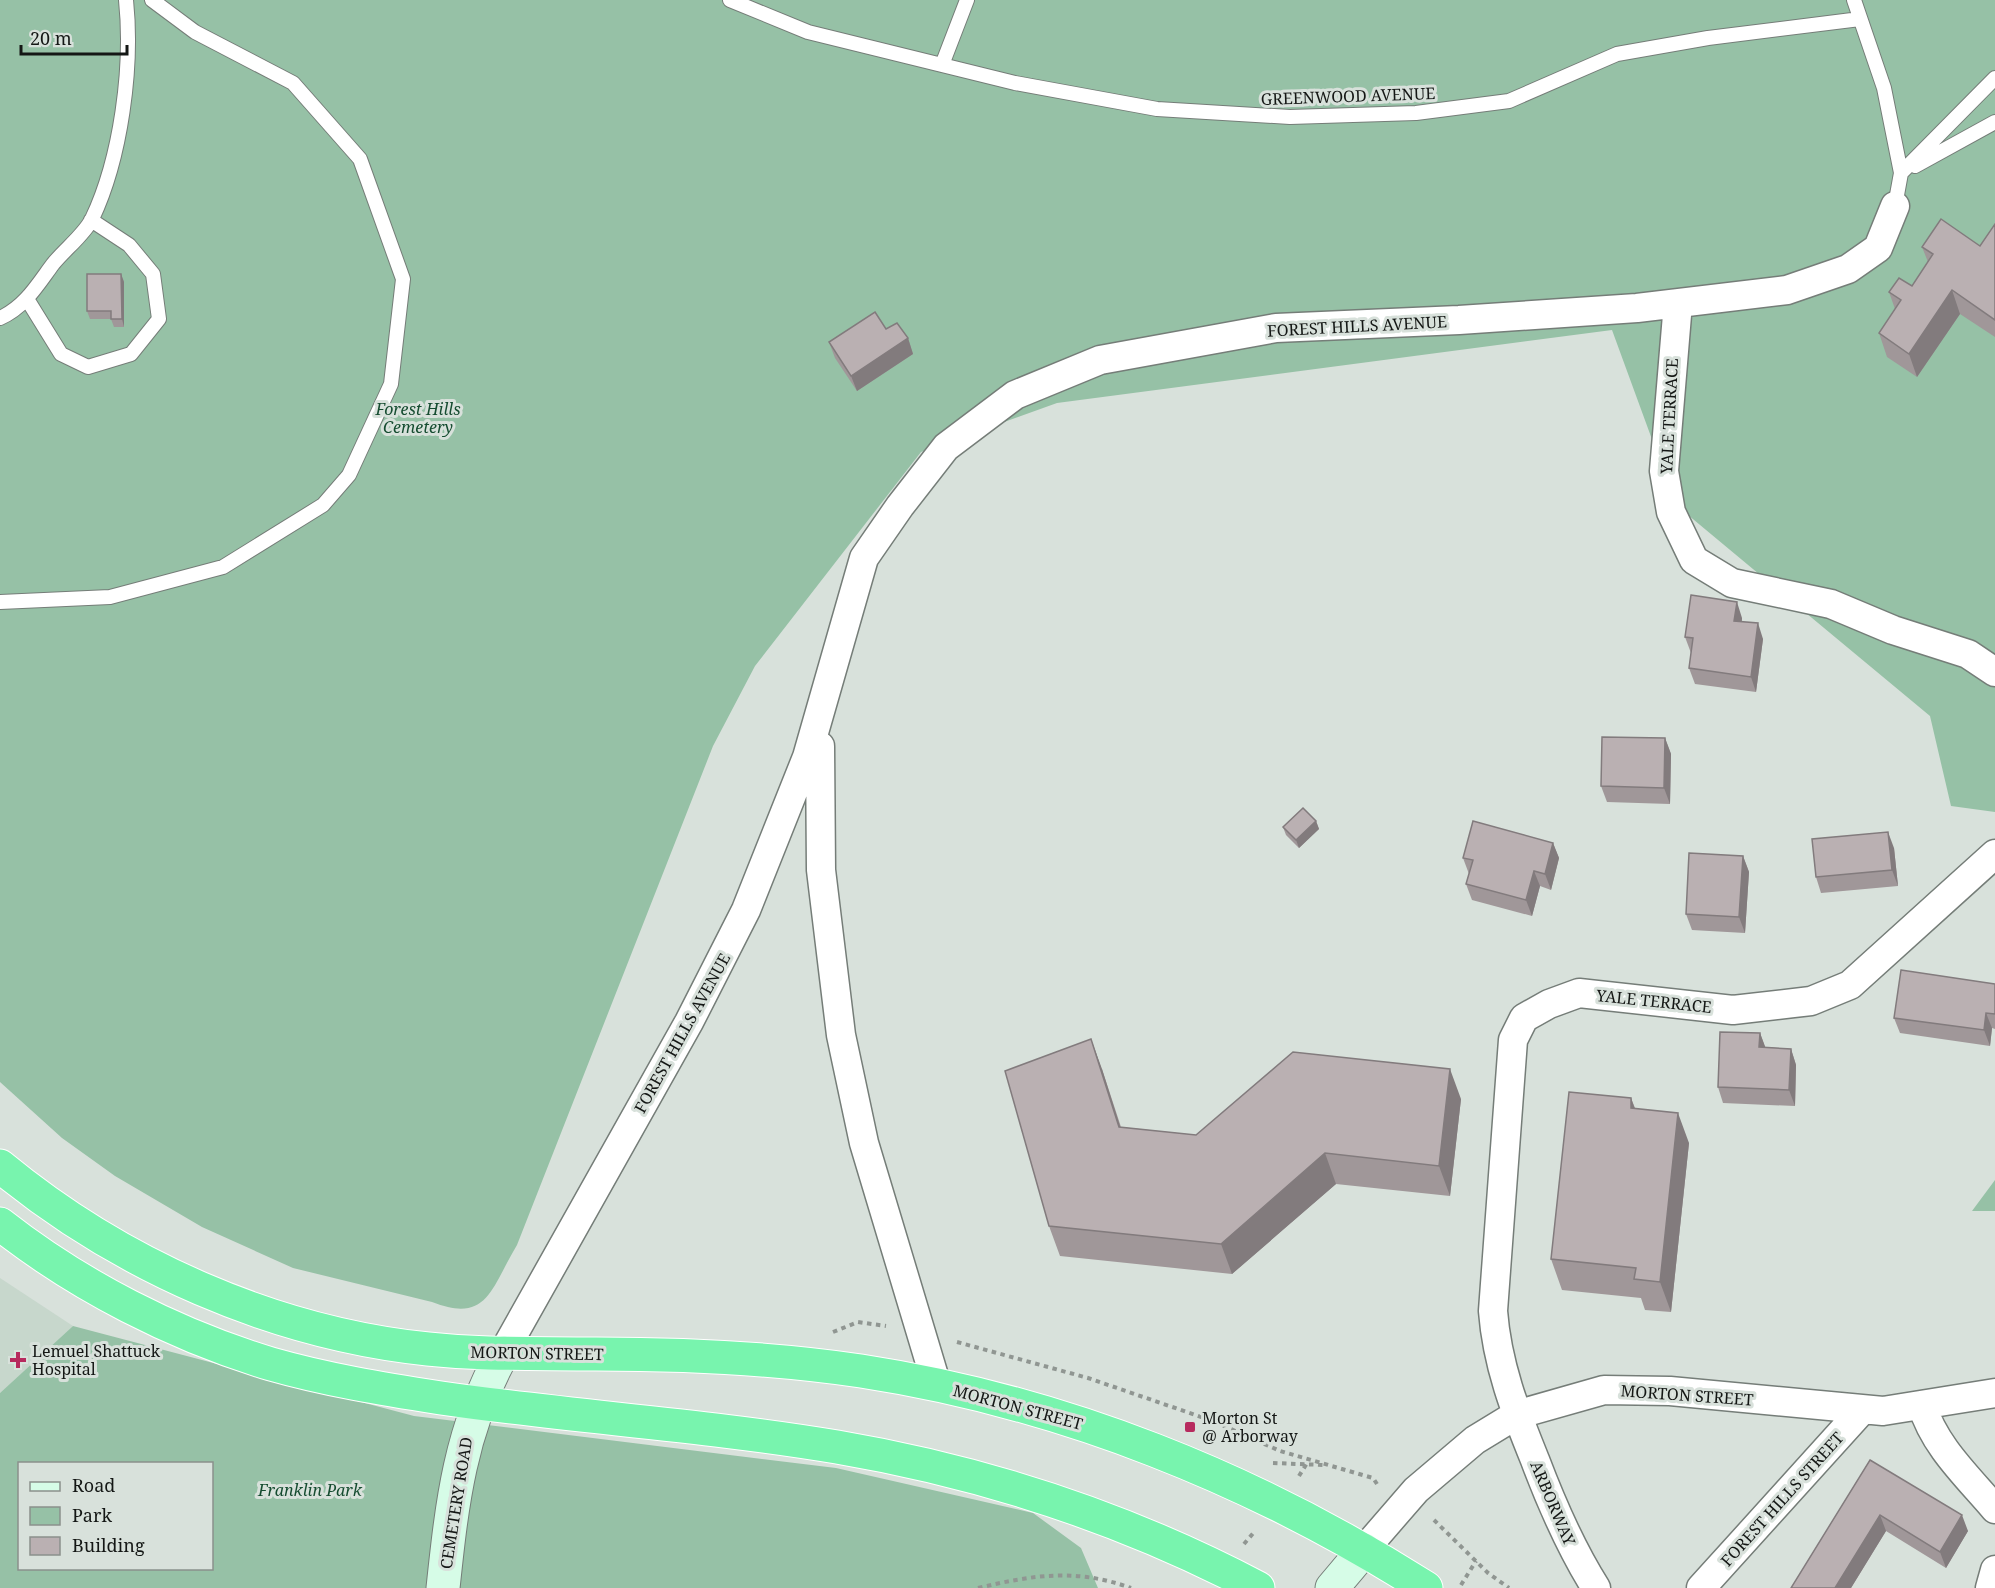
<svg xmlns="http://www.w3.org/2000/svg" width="1995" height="1588" font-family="'Noto Serif',serif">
<rect width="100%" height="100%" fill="#d8e1db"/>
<path fill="#c7d7cc" d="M0 1278 73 1326 0 1393Z"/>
<path fill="#96c1a6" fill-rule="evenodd" d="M0 0H1995V812L1951 806 1930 716 1676 505 1612 330 1057 403 921 452 755 666 713 746 517 1245C491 1288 488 1324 432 1302L293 1268 202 1227 115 1176 62 1138 0 1082Z
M1995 1180V1211H1972Z
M73 1326 414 1416 836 1468 1033 1513 1081 1548 1098 1588H0V1393ZM20 1464H212V1568H20Z"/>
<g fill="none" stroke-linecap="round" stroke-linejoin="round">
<g stroke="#757d78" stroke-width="16">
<path id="lane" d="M730 0 808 32 1015 83 1157 109 1290 117 1416 113 1509 101 1617 54 1708 38 1860 19
M1854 0 1884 88 1901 173 1895 206
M942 65 967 0
M1915 166 1995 122
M1901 173 1995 78
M27 299 61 354 88 367 131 354 159 319 153 274 129 245 91 220
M0 318C25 307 38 284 53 264 65 249 84 235 92 219 121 158 133 67 126 0
M0 602 110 597 223 567 323 505 349 475 391 384 403 279 360 159 293 83 195 32 152 0"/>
</g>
<g stroke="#757d78" stroke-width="31">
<path id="street" d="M1678 303 1664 471 1671 512 1694 560 1732 583 1831 604 1893 630 1968 654 1995 672
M820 746 821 870 841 1035 864 1143 937 1386
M503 1353 689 1022 746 910 807 757 864 558 900 506 946 447 1015 395 1100 360 1276 328 1459 320 1637 308 1787 290 1848 269 1878 248 1895 206
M1922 1405C1934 1446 1968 1477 1995 1509
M1364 1550 1416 1490 1475 1440 1516 1415 1604 1390 1670 1391 1883 1411 1995 1393
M1596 1588C1570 1547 1552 1505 1535 1460 1515 1411 1497 1364 1493 1311L1513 1040 1524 1018 1549 1004 1579 993 1733 1010 1811 1001 1850 985 1995 854
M1701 1588 1862 1410
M1990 1588 1995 1570"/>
</g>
<g stroke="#757d78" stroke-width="35">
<path id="secondary" d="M443 1588C452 1503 460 1429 503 1353
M1332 1588 1364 1550"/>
</g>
<g stroke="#fff" stroke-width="35">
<path id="highway" d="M0 1166C120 1265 273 1333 428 1349 484 1355 540 1353 596 1354 684 1354 773 1358 861 1371 1063 1402 1254 1479 1426 1588
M0 1224C79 1286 175 1335 271 1364 327 1380 383 1389 441 1398 572 1417 706 1425 837 1447 984 1472 1127 1519 1258 1588"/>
</g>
<path stroke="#909692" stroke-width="4" stroke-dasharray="4.5 4.5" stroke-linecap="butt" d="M833 1332 858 1322 886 1326
M957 1342 1088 1378 1213 1421 1280 1451 1373 1478 1377 1484
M1273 1463 1323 1465
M1299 1476 1309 1460
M1434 1520 1488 1573 1509 1588
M1244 1544 1255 1531
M1461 1585 1476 1561
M978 1588C1033 1575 1076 1568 1131 1588"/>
<use href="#lane" stroke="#fff" stroke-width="14"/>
<use href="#street" stroke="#fff" stroke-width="28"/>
<use href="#secondary" stroke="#d6fce7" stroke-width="33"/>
<use href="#highway" stroke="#78f4ae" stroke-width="33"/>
</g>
<path fill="#a09799" d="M1995 224V337L1960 314 1917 377 1887 357 1879 333 1895 309 1889 292 1912 286 1928 262 1922 247 1980 246Z
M121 274 124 282V327H114L111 319H90L87 311Z
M886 329 908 338 913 354 857 391 835 358 829 342Z
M1742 618V622L1763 639 1756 692 1695 684 1689 668 1691 653 1685 637Z
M1665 738 1671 754 1670 804 1607 802 1601 786Z
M1316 821 1319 829 1299 848 1286 835 1283 827Z
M1553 843 1559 858 1551 890 1540 886 1532 916 1472 900 1466 884 1469 874 1463 858Z
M1894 848 1898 886 1821 893 1816 877Z
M1743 856 1749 872 1745 933 1692 930 1686 914Z
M1995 984V1029L1992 1028 1990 1046 1900 1033 1894 1018Z
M1760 1033 1765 1047 1791 1049 1796 1065 1795 1106 1723 1103 1718 1087Z
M1102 1069 1121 1127 1196 1135 1461 1099 1450 1196 1336 1184 1232 1274 1060 1256 1049 1226Z
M1631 1098 1635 1108 1689 1143 1671 1312 1645 1310 1641 1298 1562 1290 1551 1259Z
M1870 1460 1968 1531 1946 1568 1886 1531 1851 1588H1791Z"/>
<path fill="#827b7d" d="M121 274 124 282V327L122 319Z
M1952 290 1960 314 1917 377 1909 354Z
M908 338 913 354 857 391 851 376Z
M1737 602 1742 618 1740 637 1734 621Z
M1758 623 1763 639 1756 692 1751 677Z
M1665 738 1671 754 1670 804 1664 788Z
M1316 821 1319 829 1299 848 1296 840Z
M1888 832 1894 848 1898 886 1892 870Z
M1553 843 1559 858 1551 890 1545 874Z
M1743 856 1749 872 1745 933 1739 917Z
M1534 871 1540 886 1532 916 1526 900Z
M1986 1013 1992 1028 1990 1046 1984 1030Z
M1760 1033 1766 1049 1759 1047Z
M1091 1039 1102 1069 1130 1158 1119 1127Z
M1791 1049 1796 1065 1795 1106 1789 1090Z
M1450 1069 1461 1099 1450 1196 1439 1166Z
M1631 1098 1642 1129 1631 1108Z
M1678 1113 1689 1143 1671 1312 1660 1282Z
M1325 1153 1336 1184 1232 1274 1221 1244Z
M1880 1515 1886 1531 1851 1588H1835Z
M1962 1515 1968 1531 1946 1568 1940 1552Z"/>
<path fill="#bab0b2" stroke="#827b7d" stroke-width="1.5" d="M1941 219 1980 246 1995 224V320L1952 290 1909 354 1879 333 1901 300 1889 292 1899 278 1912 286 1933 254 1922 247Z
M87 274H121L122 319H111V311H87Z
M875 312 886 329 897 323 908 338 851 376 829 342Z
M1691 595 1737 602 1734 621 1758 623 1751 677 1689 668 1693 638 1685 637Z
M1602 737 1665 738 1664 788 1601 786Z
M1303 808 1316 821 1296 840 1283 827Z
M1473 821 1553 843 1545 874 1534 871 1526 900 1466 884 1473 860 1463 858Z
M1888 832 1892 870 1816 877 1812 839Z
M1689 853 1743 856 1739 917 1686 914Z
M1901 970 1995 984V1014L1986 1013 1984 1030 1894 1018Z
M1720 1032 1760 1033 1759 1047 1791 1049 1789 1090 1718 1087Z
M1091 1039 1119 1127 1196 1135 1293 1052 1450 1069 1439 1166 1325 1153 1221 1244 1049 1226 1005 1071Z
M1569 1092 1631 1098V1108L1678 1113 1660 1282 1634 1279 1636 1268 1551 1259Z
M1870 1460 1962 1515 1940 1552 1880 1515 1835 1588H1791Z"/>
<g fill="#b72a5e" stroke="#d8e1db" stroke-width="2">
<path d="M15 1351h6v6h6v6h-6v6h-6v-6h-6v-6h6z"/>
<rect x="1184" y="1421" width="12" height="12" rx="3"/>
</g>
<g text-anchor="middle" stroke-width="6" stroke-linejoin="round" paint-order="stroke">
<g font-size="16" fill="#141715" stroke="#d8e1db">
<text transform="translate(1348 96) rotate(-2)" y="6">GREENWOOD AVENUE</text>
<text transform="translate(1357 326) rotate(-3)" y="6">FOREST HILLS AVENUE</text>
<text transform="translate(1669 416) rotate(-87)" y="6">YALE TERRACE</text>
<text transform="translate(1654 1001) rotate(6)" y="6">YALE TERRACE</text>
<text transform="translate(682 1033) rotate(-61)" y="6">FOREST HILLS AVENUE</text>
<text transform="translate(537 1353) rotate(1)" y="6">MORTON STREET</text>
<text transform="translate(1687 1395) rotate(4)" y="6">MORTON STREET</text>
<text transform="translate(1018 1407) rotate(15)" y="6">MORTON STREET</text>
<text transform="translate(1782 1499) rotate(-48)" y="6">FOREST HILLS STREET</text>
<text transform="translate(456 1503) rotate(-81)" y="6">CEMETERY ROAD</text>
<text transform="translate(1553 1503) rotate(67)" y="6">ARBORWAY</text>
</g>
<g font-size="16" font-style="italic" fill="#154c30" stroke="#d8e1db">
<text x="418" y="415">Forest Hills<tspan x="418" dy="18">Cemetery</tspan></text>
<text x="310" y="1496">Franklin Park</text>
</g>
<g font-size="16" fill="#141715" stroke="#d8e1db" text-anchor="start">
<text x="32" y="1357">Lemuel Shattuck<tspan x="32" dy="18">Hospital</tspan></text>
<text x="1202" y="1424">Morton St<tspan x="1202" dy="18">@ Arborway</tspan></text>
</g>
</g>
<rect x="18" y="1462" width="195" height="108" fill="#d8e1db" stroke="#8a908c" stroke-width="1.5"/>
<rect x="30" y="1482" width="30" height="9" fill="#d6fce7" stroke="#8a908c" stroke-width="1.5"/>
<text x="72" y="1492" font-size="18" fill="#141715">Road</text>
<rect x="30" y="1507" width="30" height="18" fill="#96c1a6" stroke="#8a908c" stroke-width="1.5"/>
<text x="72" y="1522" font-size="18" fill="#141715">Park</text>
<rect x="30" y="1537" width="30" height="18" fill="#bab0b2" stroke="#8a908c" stroke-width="1.5"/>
<text x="72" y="1552" font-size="18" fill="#141715">Building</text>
<path d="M21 45v9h106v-9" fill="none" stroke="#141715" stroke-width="3"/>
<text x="30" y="45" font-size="18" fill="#141715" stroke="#d8e1db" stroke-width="4.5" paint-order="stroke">20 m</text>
</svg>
